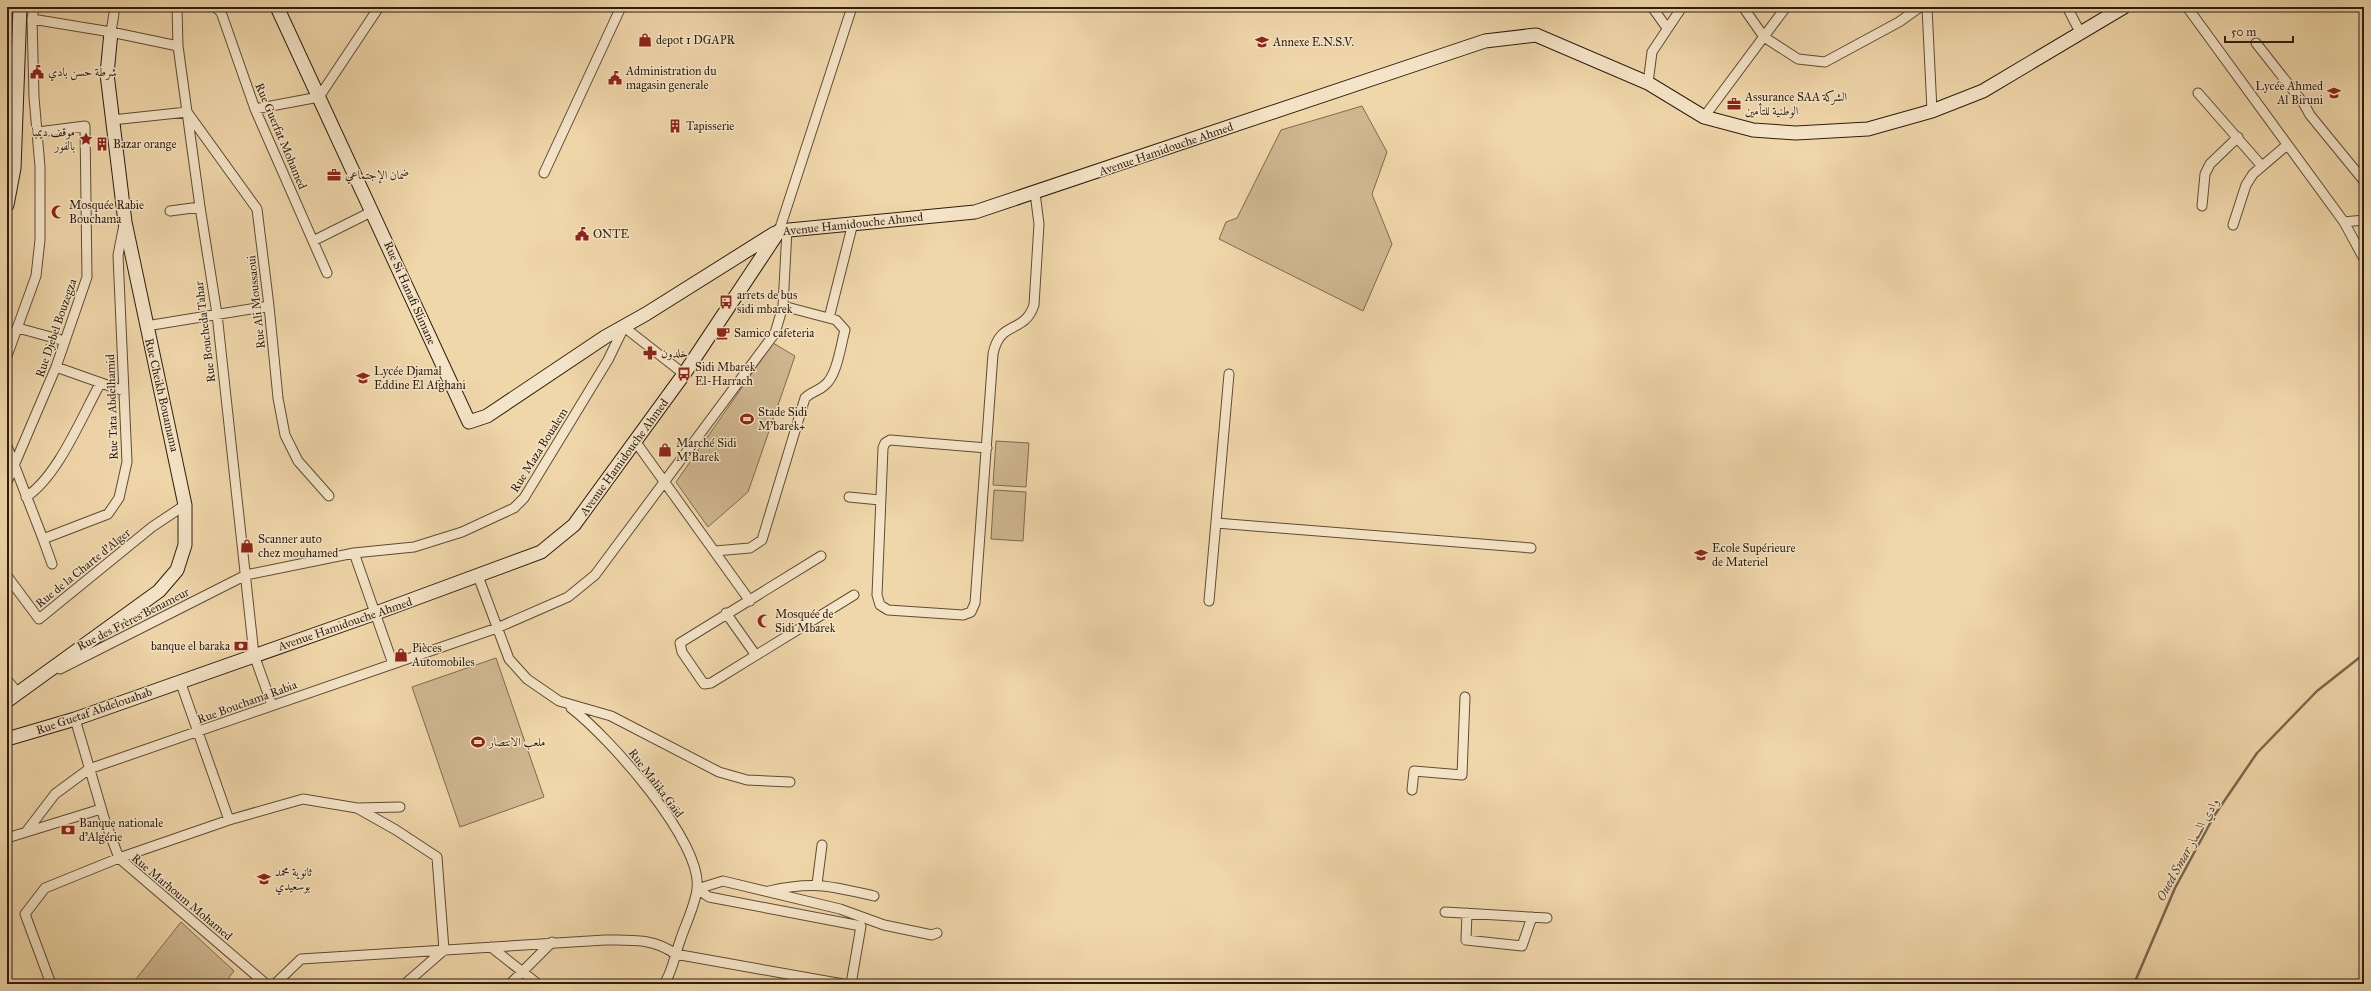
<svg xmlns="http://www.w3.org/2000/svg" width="2371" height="991" font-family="'IM FELL Great Primer',Amiri,serif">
<rect width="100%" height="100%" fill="#f0d7aa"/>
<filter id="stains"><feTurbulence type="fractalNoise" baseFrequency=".005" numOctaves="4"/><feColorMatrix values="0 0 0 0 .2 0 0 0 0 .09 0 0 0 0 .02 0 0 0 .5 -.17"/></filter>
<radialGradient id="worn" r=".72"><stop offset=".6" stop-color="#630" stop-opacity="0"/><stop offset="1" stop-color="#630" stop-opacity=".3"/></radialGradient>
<path fill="#cfb790" stroke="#7e6a50" d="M1362 106 1387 152 1372 194 1392 244 1363 311 1219 239 1226 222 1237 218 1281 130Z
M773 343 795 356 748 492 708 527 676 482Z
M996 441 1029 443 1026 487 993 485Z
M994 490 1026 492 1023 541 991 539Z
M496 658 544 797 460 827 412 687Z
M181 922 234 971 224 984H132Z"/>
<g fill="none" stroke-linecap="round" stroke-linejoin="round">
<path stroke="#7a674c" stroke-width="2.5" d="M2134 984 2175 888 2214 816 2257 753 2317 691 2364 654"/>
<g stroke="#5e4c36" stroke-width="11">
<path id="street" d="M177 7 178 46 200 207 217 314 254 655 272 705
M215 7 221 12 255 109 327 273
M1652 7 1667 28
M1743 7 1764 37 1798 59 1825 62 1899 22 1920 7
M1927 7 1932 111
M2067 7 2080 32
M2187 7 2344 222 2364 220
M32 19 111 32 178 46
M111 32 115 7
M2256 43 2304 104 2310 115 2364 181
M7 63 17 68
M1648 83 1652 52 1682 7
M2198 93 2261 165
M255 109 319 97 379 7
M1704 117 1786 7
M112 120 187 112 257 209 269 306 278 398 285 435 298 461 329 496
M544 173 621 7
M2202 206 2205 174 2210 164 2238 137
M170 211 200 207
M2344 222 2364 259
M2233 225 2246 185 2253 174 2287 145
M779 231 852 7
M313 241 373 211
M783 306 787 230
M829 318 853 223
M146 326 269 306
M18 328 65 341
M7 356 36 276 40 240V167L34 97 32 19 34 7
M56 367 124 391
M635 441 750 601
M7 446 43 539 108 514 119 498 127 462 118 255 124 225
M987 448 890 440 885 443 883 448 877 595 880 605 888 610 963 615 971 612 975 603 993 354C1000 319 1024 335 1034 305L1039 224 1035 193
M7 482 56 367 87 277 85 126 38 132
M26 497C58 476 81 418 100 384
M849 497 880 500
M1216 523 1531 548
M43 539 52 564
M354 553 393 664
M821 556 680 643 682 652 704 684 711 683 854 595
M7 576 39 619 152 527 185 505
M478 576 509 659 527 679 559 701 611 716 719 772 747 780 790 782
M1209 601 1229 374
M726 613 755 654
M60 669 246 575 354 553 414 547 462 532 514 508 524 498 608 360 624 327 684 374
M7 680 18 693
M180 681 229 820
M571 708C608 736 703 842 697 889 695 906 685 925 680 941 675 954 672 973 664 984
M75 719 105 821 119 858 266 984
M1412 790 1414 771 1462 775 1465 697
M358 808 400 807
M26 832 55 794 89 769 497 628 568 597 595 575 775 333 783 306 836 320 845 330C841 344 837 376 825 385 819 391 812 391 805 398L762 540 750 548 715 551
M7 838 101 809
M817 884 822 845
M697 889 723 881 840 909 884 925 932 935 937 933
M697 889 709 897 861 926 851 984
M769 891C814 881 830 886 874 896
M1445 912 1547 918
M1467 913 1466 940 1522 946 1532 917
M491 947 538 984
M51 984 25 914 45 888 119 858 229 820 303 799 357 808 396 830 437 857 444 950 405 984
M275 984 301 959 605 940C630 940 654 938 675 954L843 984
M510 984 552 942"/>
</g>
<g stroke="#2d1d0f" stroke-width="15">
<path id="secondary" d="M277 7 469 422 487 416 605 337 646 314 775 233
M7 205 14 168 20 7
M779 231 975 212 1485 41 1536 35 1648 83 1704 117 1753 130 1796 133 1868 129 1932 111 1983 91 2124 7
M7 701 159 591 177 570 185 545V505L125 222 107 74 111 32
M7 739 75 719 376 613 541 552 574 525 684 374 779 231"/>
</g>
<use href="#street" stroke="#f5e5c8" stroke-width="9"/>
<use href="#secondary" stroke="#f5e5c8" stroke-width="13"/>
</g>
<defs>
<g id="shop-bare" transform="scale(1.08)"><path d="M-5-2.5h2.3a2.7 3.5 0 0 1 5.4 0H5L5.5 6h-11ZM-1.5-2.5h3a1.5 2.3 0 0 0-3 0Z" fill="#8f2418" stroke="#f5e5c8" stroke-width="2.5" paint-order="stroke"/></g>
<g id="university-bare" transform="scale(1.08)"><path d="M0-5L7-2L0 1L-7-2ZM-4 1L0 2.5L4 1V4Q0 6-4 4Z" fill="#8f2418" stroke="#f5e5c8" stroke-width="2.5" paint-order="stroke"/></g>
<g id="civic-bare" transform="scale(1.08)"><path d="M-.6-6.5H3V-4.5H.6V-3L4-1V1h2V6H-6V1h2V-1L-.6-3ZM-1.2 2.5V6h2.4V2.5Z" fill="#8f2418" stroke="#f5e5c8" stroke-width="2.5" paint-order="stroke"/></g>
<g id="school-bare" transform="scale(1.08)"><path d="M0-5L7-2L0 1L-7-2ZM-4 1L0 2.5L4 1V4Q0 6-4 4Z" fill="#8f2418" stroke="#f5e5c8" stroke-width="2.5" paint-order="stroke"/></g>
<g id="office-bare" transform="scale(1.08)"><path d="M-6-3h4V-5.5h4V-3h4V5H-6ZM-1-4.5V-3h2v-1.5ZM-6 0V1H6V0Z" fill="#8f2418" stroke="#f5e5c8" stroke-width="2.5" paint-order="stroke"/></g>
<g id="building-bare" transform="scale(1.08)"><path d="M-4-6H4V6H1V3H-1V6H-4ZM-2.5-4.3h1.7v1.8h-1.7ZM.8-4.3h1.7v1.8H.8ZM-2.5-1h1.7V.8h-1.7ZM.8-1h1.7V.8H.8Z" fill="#8f2418" stroke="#f5e5c8" stroke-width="2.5" paint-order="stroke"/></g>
<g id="sight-bare" transform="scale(1.08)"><path d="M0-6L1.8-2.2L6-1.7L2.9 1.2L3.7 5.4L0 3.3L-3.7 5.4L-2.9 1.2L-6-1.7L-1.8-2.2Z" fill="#8f2418" stroke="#f5e5c8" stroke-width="2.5" paint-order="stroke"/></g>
<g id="mosque-bare" transform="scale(1.08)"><path d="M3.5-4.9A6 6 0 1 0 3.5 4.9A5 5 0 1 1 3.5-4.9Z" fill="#8f2418" stroke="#f5e5c8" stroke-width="2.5" paint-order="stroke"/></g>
<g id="bus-bare" transform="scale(1.08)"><path d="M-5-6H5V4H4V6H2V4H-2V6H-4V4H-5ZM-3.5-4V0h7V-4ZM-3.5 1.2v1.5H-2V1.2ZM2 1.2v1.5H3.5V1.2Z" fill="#8f2418" stroke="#f5e5c8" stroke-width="2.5" paint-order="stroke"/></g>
<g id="cafe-bare" transform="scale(1.08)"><path d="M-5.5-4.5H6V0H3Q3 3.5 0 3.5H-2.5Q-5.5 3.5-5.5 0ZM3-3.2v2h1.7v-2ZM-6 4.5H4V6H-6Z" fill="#8f2418" stroke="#f5e5c8" stroke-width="2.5" paint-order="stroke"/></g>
<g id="pharmacy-bare" transform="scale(1.08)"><path d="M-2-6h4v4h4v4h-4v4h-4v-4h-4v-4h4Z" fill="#8f2418" stroke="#f5e5c8" stroke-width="2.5" paint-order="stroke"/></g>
<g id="stadium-bare" transform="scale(1.08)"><path d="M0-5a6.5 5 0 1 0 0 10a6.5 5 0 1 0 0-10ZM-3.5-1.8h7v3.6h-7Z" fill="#8f2418" stroke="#f5e5c8" stroke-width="2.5" paint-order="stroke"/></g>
<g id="bank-bare" transform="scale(1.08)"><path d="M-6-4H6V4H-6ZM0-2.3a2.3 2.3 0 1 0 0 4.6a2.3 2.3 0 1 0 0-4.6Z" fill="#8f2418" stroke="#f5e5c8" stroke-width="2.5" paint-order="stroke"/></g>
</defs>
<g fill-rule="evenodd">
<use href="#shop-bare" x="645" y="40"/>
<use href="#university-bare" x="1262" y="42"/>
<use href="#civic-bare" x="37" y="72"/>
<use href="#civic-bare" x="615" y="78"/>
<use href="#school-bare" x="2334" y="93"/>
<use href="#office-bare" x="1734" y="104"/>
<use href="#building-bare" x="675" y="126"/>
<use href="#sight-bare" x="86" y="139"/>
<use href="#building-bare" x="102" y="144"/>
<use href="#office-bare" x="334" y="175"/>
<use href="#mosque-bare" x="58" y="212"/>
<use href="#civic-bare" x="582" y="234"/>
<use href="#bus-bare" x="726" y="302"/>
<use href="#cafe-bare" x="723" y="333"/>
<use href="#pharmacy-bare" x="650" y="353"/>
<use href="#bus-bare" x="684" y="374"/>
<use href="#school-bare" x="363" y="378"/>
<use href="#stadium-bare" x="747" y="419"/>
<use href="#shop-bare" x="665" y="450"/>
<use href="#shop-bare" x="247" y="546"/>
<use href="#university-bare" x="1701" y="555"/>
<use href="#mosque-bare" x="764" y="621"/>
<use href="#bank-bare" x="241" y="646"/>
<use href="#shop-bare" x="401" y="655"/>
<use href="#stadium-bare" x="478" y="742"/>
<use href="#bank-bare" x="68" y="830"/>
<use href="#school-bare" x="264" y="879"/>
</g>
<g text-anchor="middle" stroke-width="3" stroke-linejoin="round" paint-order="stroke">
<g font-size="12" fill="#2d1d0f" stroke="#f5e5c8" text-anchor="start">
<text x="656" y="44">depot 1 DGAPR</text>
<text x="1273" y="46">Annexe E.N.S.V.</text>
<text x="626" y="75">Administration du<tspan x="626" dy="14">magasin generale</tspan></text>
<text x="48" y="76">شرطة حسن بادي</text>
<text x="2323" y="90" text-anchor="end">Lycée Ahmed<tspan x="2323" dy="14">Al Biruni</tspan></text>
<text x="1745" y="101">Assurance SAA الشركة<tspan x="1745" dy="14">الوطنية للتأمين</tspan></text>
<text x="686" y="130">Tapisserie</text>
<text x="75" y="136" text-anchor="end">موقف ديمبا<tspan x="75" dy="14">بالفور</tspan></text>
<text x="113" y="148">Bazar orange</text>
<text x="345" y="179">ضمان الإجتماعي</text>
<text x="69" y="209">Mosquée Rabie<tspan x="69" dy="14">Bouchama</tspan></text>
<text x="593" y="238">ONTE</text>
<text x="737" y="299">arrets de bus<tspan x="737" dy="14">sidi mbarek</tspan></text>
<text x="734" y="337">Samico cafeteria</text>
<text x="661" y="357">خلدون</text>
<text x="695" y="371">Sidi Mbarek<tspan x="695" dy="14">El-Harrach</tspan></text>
<text x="374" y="375">Lycée Djamal<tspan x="374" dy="14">Eddine El Afghani</tspan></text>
<text x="758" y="416">Stade Sidi<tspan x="758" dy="14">M'barek+</tspan></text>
<text x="676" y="447">Marché Sidi<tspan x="676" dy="14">M'Barek</tspan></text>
<text x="258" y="543">Scanner auto<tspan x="258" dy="14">chez mouhamed</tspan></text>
<text x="1712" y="552">Ecole Supérieure<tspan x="1712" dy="14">de Materiel</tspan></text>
<text x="775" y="618">Mosquée de<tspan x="775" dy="14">Sidi Mbarek</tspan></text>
<text x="230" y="650" text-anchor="end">banque el baraka</text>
<text x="412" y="652">Pièces<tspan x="412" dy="14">Automobiles</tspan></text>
<text x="489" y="746">ملعب الانتصار</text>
<text x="79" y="827">Banque nationale<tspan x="79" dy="14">d'Algérie</tspan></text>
<text x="275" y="876">ثانوية محمد<tspan x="275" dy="14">بوسعيدي</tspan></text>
</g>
<g font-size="12" fill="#2d1d0f" stroke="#f5e5c8">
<text transform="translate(281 136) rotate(67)" y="4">Rue Guerfat Mohamed</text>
<text transform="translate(1166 149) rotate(-19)" y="4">Avenue Hamidouche Ahmed</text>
<text transform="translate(853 224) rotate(-6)" y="4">Avenue Hamidouche Ahmed</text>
<text transform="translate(410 293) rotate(66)" y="4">Rue Si Hanafi Slimane</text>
<text transform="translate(256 302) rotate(-96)" y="4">Rue Ali Moussaoui</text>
<text transform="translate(56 328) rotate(-71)" y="4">Rue Djebel Bouzegza</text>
<text transform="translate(205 332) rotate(-97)" y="4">Rue Boucheda Tahar</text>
<text transform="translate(162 395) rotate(77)" y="4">Rue Cheikh Bouamama</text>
<text transform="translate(112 407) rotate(-92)" y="4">Rue Tata Abdelhamid</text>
<text transform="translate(539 450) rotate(-58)" y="4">Rue Maza Boualem</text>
<text transform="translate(624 457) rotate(-54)" y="4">Avenue Hamidouche Ahmed</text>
<text transform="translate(83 568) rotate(-39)" y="4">Rue de la Charte d'Alger</text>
<text transform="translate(133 619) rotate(-27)" y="4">Rue des Frères Benameur</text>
<text transform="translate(345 624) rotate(-19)" y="4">Avenue Hamidouche Ahmed</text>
<text transform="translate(247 702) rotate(-20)" y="4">Rue Bouchama Rabia</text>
<text transform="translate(94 711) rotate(-19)" y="4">Rue Guetaf Abdelouahab</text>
<text transform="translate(656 783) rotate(53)" y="4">Rue Malika Gaïd</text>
<text transform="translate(182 897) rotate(40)" y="4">Rue Marhoum Mohamed</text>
</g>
<g font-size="13" font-style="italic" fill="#5a4833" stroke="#f5e5c8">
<text transform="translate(2187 849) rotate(-61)" y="5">Oued Smar وادي السمار</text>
</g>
</g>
<rect width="2371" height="991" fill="none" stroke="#f0d7aa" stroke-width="24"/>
<rect x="8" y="8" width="2355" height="975" fill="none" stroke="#2d1d0f" stroke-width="2"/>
<rect x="12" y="12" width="2347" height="967" fill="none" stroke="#2d1d0f"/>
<path d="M2225 36v6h68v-6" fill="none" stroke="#2d1d0f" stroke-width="2"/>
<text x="2231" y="36" font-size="12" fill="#2d1d0f" stroke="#f5e5c8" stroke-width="3" paint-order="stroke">50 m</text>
<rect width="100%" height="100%" filter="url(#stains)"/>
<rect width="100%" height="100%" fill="url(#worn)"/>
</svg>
